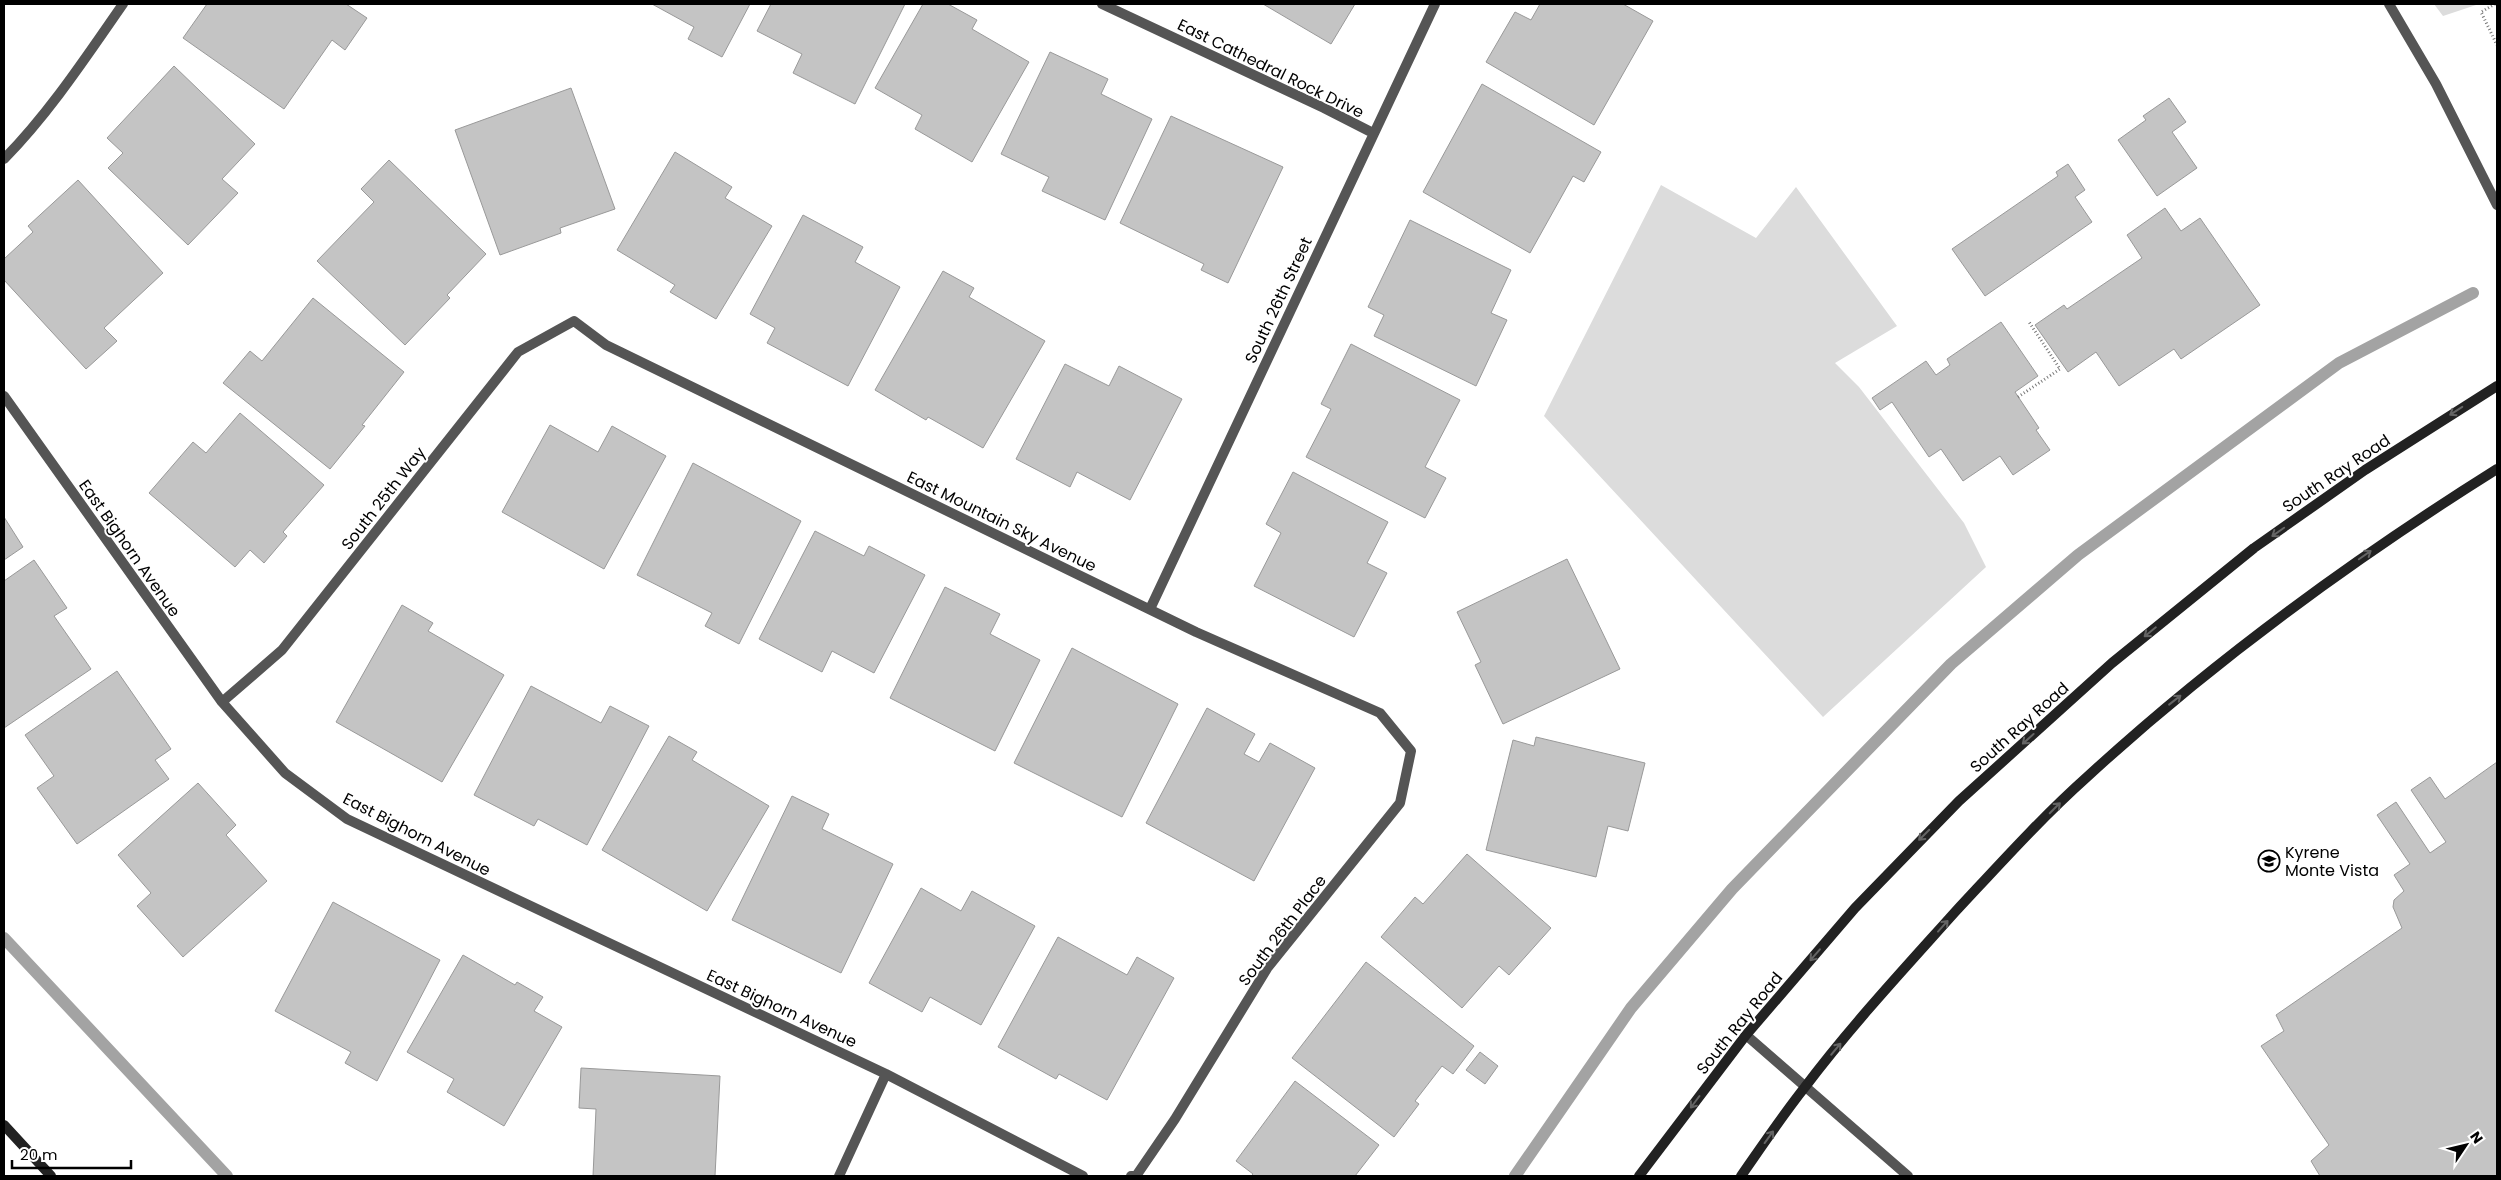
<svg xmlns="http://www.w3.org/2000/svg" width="2501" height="1180" font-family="Poppins,sans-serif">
<rect width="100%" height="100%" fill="#fff"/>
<path fill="#dcdcdc" d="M2434 4H2479L2443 16Z
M1661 185 1756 238 1796 187 1897 326 1835 363 1859 387 1964 523 1986 567 1823 717 1544 416Z"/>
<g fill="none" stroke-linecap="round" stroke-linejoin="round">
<path stroke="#a3a3a3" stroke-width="12" d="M4 938 227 1176
M1515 1176 1631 1008 1732 889 1951 664 2078 555 2339 363 2473 293"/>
</g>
<path fill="#c4c4c4" stroke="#999" d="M207 4H346L367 18 345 50 332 40 284 109 183 38Z
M652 4H750L722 57 688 39 694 27Z
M771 4H905L855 104 793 73 802 54 757 31Z
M923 4H948L977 20 972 29 1029 62 972 162 915 129 922 115 875 88Z
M1263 4H1355L1331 44Z
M1540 4H1623L1653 21 1594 125 1486 62 1515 12 1531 20Z
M1050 52 1108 79 1101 94 1152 119 1105 220 1042 191 1049 177 1001 154Z
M174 66 255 144 222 179 238 193 188 245 108 168 123 153 107 138Z
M1482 84 1601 152 1584 182 1573 176 1530 253 1423 192Z
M571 88 615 209 560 228 561 233 500 255 455 130Z
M2169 98 2186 122 2172 132 2197 168 2157 196 2118 140 2146 120 2143 116Z
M1171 116 1283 167 1228 283 1201 270 1204 264 1120 223Z
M675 152 732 187 725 198 772 226 716 319 670 292 675 285 617 250Z
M389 160 486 254 447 295 450 298 405 345 317 261 374 202 361 189Z
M2068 164 2085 190 2075 197 2092 222 1985 296 1952 249 2058 176 2056 172Z
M78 180 163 273 104 328 117 341 86 369 4 280V259L33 232 28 226Z
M2165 208 2181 231 2200 218 2260 305 2181 359 2174 349 2119 386 2096 352 2068 372 2035 325 2064 305 2067 309 2142 258 2127 235Z
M803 215 863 247 855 262 900 287 848 386 767 343 775 328 750 314Z
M1410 220 1511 270 1491 313 1507 320 1476 386 1374 336 1384 315 1368 307Z
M943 271 974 288 969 297 1045 341 983 448 928 417 926 420 875 390Z
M313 298 404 372 362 425 365 426 330 469 223 383 250 351 262 361Z
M2001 322 2038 376 2015 392 2039 428 2036 430 2050 450 2013 475 2000 456 1963 481 1941 449 1929 457 1892 402 1880 410 1872 398 1926 361 1936 375 1950 365 1947 359Z
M1351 344 1460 400 1425 467 1446 478 1425 518 1306 457 1331 409 1321 404Z
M1065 364 1109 386 1119 366 1182 399 1130 500 1077 472 1070 487 1016 459Z
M240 413 324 485 283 532 287 536 264 563 250 550 235 567 149 493 193 442 206 453Z
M550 425 598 452 612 426 666 456 604 569 502 512Z
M693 463 801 521 739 644 705 626 712 613 637 575Z
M1293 472 1388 522 1367 563 1387 573 1354 637 1254 586 1281 533 1266 524Z
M4 517 23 547 4 560Z
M815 531 864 556 869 546 925 575 874 673 832 651 822 672 759 639Z
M1567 559 1620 669 1503 724 1475 665 1481 662 1457 612Z
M34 560 67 608 54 616 91 669 4 728V581Z
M945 587 1000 614 990 634 1040 660 995 751 890 698Z
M402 605 433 623 428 631 504 675 442 782 336 722Z
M1072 648 1178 704 1122 817 1014 763Z
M117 671 171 749 155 760 169 779 77 844 37 788 54 776 25 735Z
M531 686 601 723 610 706 649 726 587 845 538 819 534 826 474 795Z
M1207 708 1255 734 1244 754 1259 762 1270 743 1315 768 1254 881 1146 823Z
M669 736 697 752 692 760 769 806 707 911 602 850Z
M1536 737 1645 763 1628 831 1608 826 1596 877 1486 850 1513 740 1534 746Z
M2497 762V1176H2320L2311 1161 2329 1145 2261 1046 2284 1031 2276 1015 2402 928 2393 907 2394 900 2404 891 2394 875 2410 864 2377 815 2396 802 2430 853 2446 842 2411 790 2430 777 2445 799Z
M198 783 236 825 226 835 267 881 183 957 137 906 151 893 118 855Z
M792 796 829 814 822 829 893 864 841 973 732 920Z
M1467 854 1551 928 1509 975 1499 966 1462 1008 1381 937 1415 897 1423 904Z
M921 888 961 911 972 891 1035 926 981 1025 930 997 922 1012 869 983Z
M333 902 440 960 377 1081 345 1063 351 1052 275 1011Z
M1058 937 1127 975 1137 957 1174 978 1107 1100 1059 1074 1056 1079 998 1047Z
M463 955 515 985 517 982 543 997 534 1011 562 1027 504 1126 447 1092 454 1079 407 1052Z
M1366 962 1474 1046 1453 1074 1442 1066 1415 1101 1419 1104 1394 1137 1292 1058Z
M1480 1052 1498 1066 1485 1084 1466 1070Z
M581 1068 720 1076 715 1176H593L596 1109 579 1108Z
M1295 1081 1379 1145 1355 1176H1251L1253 1174 1236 1161Z"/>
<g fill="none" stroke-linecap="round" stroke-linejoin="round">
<path stroke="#777" stroke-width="3" stroke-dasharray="1 2.5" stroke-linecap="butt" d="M2495 4 2481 12 2497 45
M2018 397 2060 369 2029 322"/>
<path stroke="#555" stroke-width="10" d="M1102 4 1324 108 1373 133
M4 159C50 112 86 57 123 4
M4 396 222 702 285 773 347 819 886 1074 1083 1176
M1150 609 1435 4
M222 702 282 650 518 352 574 321 606 345 1196 632 1380 713 1411 751 1400 803 1268 967 1175 1119 1136 1176H1131
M1746 1035 1908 1176
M839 1176 886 1074"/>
<path stroke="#555" stroke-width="10" d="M2389 4 2436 84 2497 205"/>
<path stroke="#222" stroke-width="10" d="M4 1125 51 1176
M1639 1176 1746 1035 1855 908 1959 801 2112 663 2254 548 2365 470 2497 386
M1741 1176C1762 1146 1782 1116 1805 1087 1851 1026 1904 969 1955 912 1998 866 2040 819 2087 777 2213 661 2352 560 2497 469"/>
</g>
<defs><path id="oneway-shaft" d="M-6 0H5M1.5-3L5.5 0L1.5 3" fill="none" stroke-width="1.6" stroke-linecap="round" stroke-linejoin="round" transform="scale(1.25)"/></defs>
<g stroke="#646464">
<use href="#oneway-shaft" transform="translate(2456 411) rotate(147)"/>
<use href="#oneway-shaft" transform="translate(2278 532) rotate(145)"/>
<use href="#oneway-shaft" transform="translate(2365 555) rotate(-35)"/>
<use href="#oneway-shaft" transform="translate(2150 632) rotate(141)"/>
<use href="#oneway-shaft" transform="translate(2175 700) rotate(-38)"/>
<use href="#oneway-shaft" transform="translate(2028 739) rotate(138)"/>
<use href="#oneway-shaft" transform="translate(2055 808) rotate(-45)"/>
<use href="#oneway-shaft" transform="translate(1924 835) rotate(135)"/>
<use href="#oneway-shaft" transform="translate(1943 926) rotate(-48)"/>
<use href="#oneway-shaft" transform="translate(1815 955) rotate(131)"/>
<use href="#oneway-shaft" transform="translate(1836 1049) rotate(-50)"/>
<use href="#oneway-shaft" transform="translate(1695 1102) rotate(127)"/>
<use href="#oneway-shaft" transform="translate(1769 1137) rotate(-54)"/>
</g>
<defs>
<g id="school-ring" transform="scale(1.125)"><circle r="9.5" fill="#fff" stroke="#000" stroke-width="1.5"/><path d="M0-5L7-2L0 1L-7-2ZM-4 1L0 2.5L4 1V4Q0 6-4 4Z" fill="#000"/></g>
</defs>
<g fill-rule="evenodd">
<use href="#school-ring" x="2269" y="861"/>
</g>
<g text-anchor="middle" stroke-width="4" stroke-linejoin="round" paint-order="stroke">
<g font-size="16" fill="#000" stroke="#fff">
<text transform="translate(1271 68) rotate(26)" y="6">East Cathedral Rock Drive</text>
<text transform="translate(1278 300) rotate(-65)" y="6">South 26th Street</text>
<text transform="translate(2336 473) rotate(-34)" y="6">South Ray Road</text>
<text transform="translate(383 498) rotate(-52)" y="6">South 25th Way</text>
<text transform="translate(1002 521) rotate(26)" y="6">East Mountain Sky Avenue</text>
<text transform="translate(130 548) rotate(55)" y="6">East Bighorn Avenue</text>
<text transform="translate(2019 727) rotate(-42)" y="6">South Ray Road</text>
<text transform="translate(417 834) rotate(27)" y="6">East Bighorn Avenue</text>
<text transform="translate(1282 930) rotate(-53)" y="6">South 26th Place</text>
<text transform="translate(782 1008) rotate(25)" y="6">East Bighorn Avenue</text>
<text transform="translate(1739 1023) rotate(-51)" y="6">South Ray Road</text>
</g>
<g font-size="16" fill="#000" stroke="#fff" text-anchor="start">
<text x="2285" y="858">Kyrene<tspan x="2285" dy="18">Monte Vista</tspan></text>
</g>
</g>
<rect width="2501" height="1180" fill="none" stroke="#000000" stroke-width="10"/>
<g transform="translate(2466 1145) rotate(55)" stroke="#ffffff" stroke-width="4" paint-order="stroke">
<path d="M0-4L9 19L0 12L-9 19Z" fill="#000000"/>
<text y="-8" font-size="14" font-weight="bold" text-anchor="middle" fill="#000000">N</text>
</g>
<path d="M12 1160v8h119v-8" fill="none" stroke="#000000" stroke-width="2.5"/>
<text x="20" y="1160" font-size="15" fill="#000000" stroke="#ffffff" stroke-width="4" paint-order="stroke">20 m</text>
</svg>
